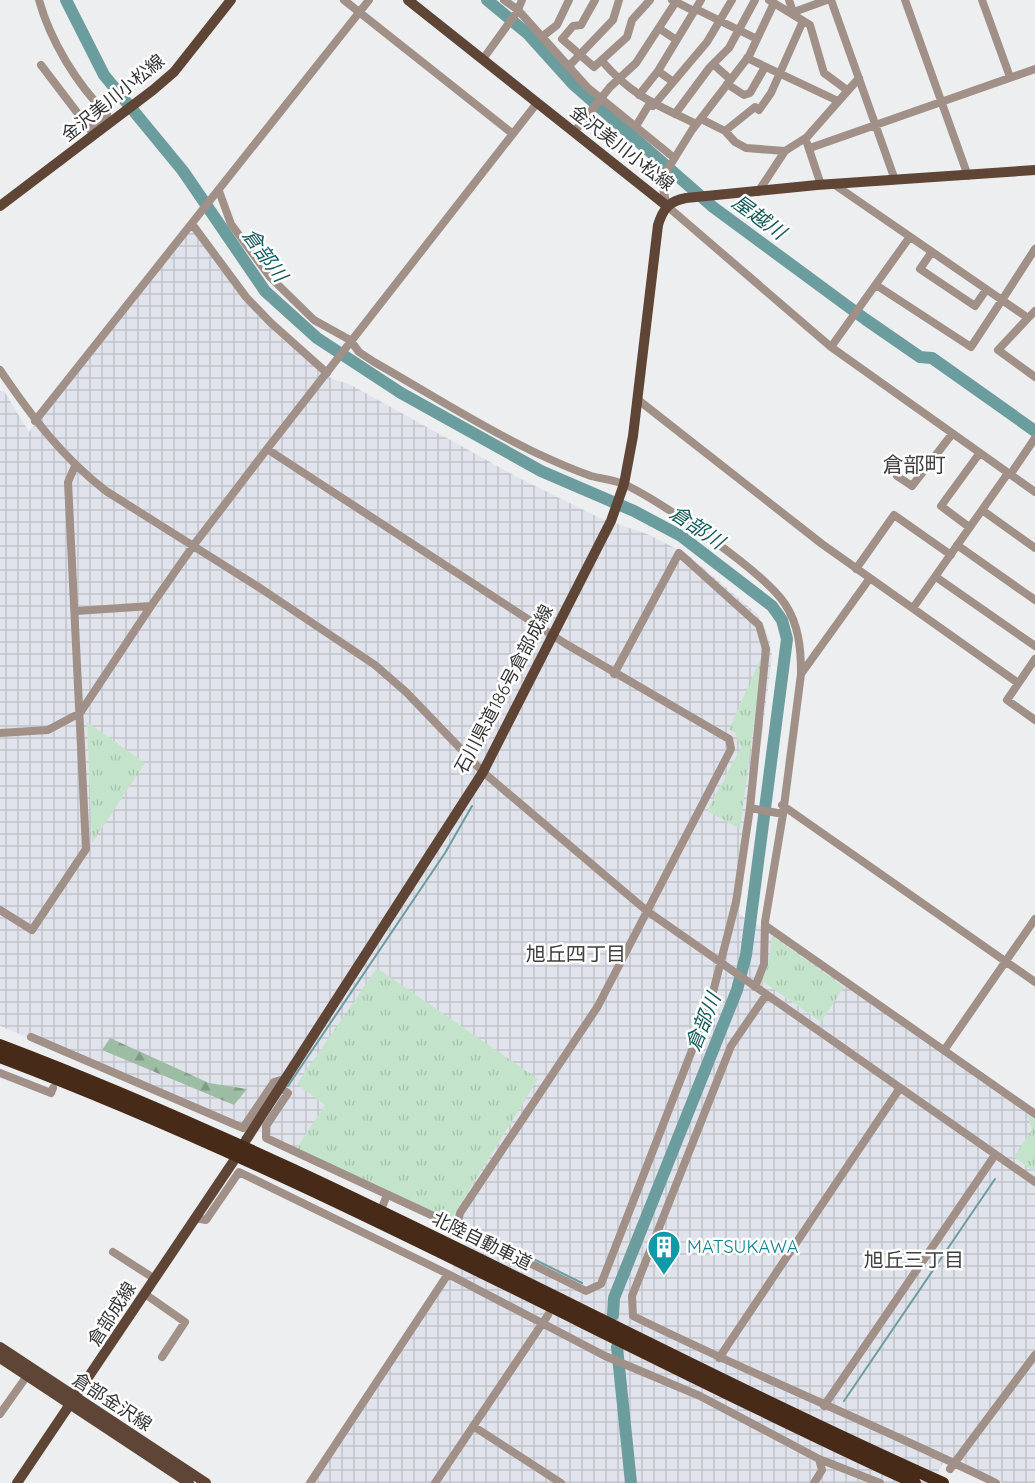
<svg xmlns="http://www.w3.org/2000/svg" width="1035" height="1483" font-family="Quicksand,'Noto Sans JP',sans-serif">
<defs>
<pattern id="industrial-grid" width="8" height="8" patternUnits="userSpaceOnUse" patternTransform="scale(1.5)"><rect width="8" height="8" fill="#e1e3ec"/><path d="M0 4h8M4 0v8" fill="none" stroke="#c2c3cb"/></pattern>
<pattern id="grass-tufts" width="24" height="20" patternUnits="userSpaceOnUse" patternTransform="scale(1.5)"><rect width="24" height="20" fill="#c3e4ca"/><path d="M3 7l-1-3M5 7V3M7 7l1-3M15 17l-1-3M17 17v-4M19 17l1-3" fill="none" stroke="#a8c4ae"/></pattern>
<pattern id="forest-firs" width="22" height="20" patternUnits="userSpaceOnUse" patternTransform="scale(1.5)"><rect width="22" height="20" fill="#9cbda3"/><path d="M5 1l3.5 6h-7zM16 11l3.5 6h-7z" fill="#809a86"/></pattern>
</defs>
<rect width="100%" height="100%" fill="#edeeef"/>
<path fill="url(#industrial-grid)" d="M191 229 229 280 276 334 332 379 349 384 519 478 600 518 647 534 687 554 757 614 769 637 772 656 739 914 774 934 1035 1117V1483H1003L957 1459H945L932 1483H313L448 1279 470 1229 272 1137 0 1026V391H4L29 432Z"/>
<path fill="url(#grass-tufts)" d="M763 653 740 829 707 811 741 747 735 733 729 729Z
M87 722 145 763 92 843Z
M772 936 844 987 821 1022 762 981 768 966Z
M377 968 538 1079 450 1221 296 1149 325 1105 297 1084Z
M1027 1114 1035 1120V1172L1014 1157 1032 1129Z"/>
<path fill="url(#forest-firs)" d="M110 1038 209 1083 247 1089 234 1105 102 1050Z"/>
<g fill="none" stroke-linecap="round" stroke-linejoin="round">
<path stroke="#6c9d9e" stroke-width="2" d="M288 1086 445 853 472 806
M473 1229 582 1283
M844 1401 995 1179"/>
<path stroke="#6c9d9e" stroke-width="12" d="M66 0 104 75 183 171 265 291 317 338 401 393 541 471 634 511 681 536 772 606 782 620 787 639 746 955 737 990 614 1298 613 1315
M487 0 528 34 573 84 713 207 865 319 920 357 932 358 1035 431
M617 1347 631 1483"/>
<path stroke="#a09087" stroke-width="8" d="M39 0C50 40 77 85 107 114L89 128
M344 0 513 134
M504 0 518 10 587 87 673 157
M595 0 581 25 573 26 562 39 594 67 627 37 632 20 650 0
M672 0 694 11 698 10 757 39
M769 0 810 25 824 73 847 90
M789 0 793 12
M831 0 895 180
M905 0 968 176
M982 0 1010 77
M774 3 749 56 692 130 661 180 667 206 831 347 1035 492
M791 13 827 0
M660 29 675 39
M543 36 557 25 569 0
M747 58 838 101
M483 59 517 12 522 0
M602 61C633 97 656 104 696 124
M713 64 730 79
M41 65 92 132
M569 66 613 20 619 0
M658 71 672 81
M727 84 744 95 750 93 765 67
M639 95 658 71 701 0
M653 106 707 42 732 0
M675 114 710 67 729 48 755 0
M701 119 725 131 735 142 746 148 785 151
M636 126 650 103
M725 131 755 107 759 110 771 93 803 21
M574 132 610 87 636 63 677 0
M807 143 821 185
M810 148 1035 69
M835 185 1002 300 1035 249
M219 191 231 224 270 277 314 320 350 340 359 352 374 362C427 392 478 425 532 451 551 460 571 469 591 476 602 479 615 480 626 485 663 503 764 572 785 604 799 625 801 649 801 674
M758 192 785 151 807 137 859 78
M192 224 246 297 271 323 327 373
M931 253 920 269 975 306 986 290
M876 285 971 347 1002 300 1028 318 1035 311
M1028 318 998 350 1035 377
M831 347 909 238
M0 370C32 417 61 456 106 491L260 588 375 665 406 692 483 772 647 911 1035 1182
M637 399 822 544 1018 683
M35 421 369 0
M267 449 566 644 729 739 731 749 598 1006 460 1213 457 1227
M1010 475 1035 438
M897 476 912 486 952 434
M982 510 1035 548
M969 527 941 506 979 454
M957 545 1035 600
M856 569 894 515 951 555
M936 577 1035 646
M913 608 1008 473
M76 611 151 606 193 546 267 449 537 103
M1035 659 1007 700 1035 720
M614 674 679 553 759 625 766 649 750 808
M0 733 48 730 80 713 151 606
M782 805 1035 982
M0 910 32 930 86 849 68 482 75 466
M766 926 1035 1114
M755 987 764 964 765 922 783 814 801 674 870 578
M766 995 731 1046 632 1296 633 1316C753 1375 876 1425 996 1483
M31 1037 243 1128 274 1082 284 1079
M945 1049 1035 919
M0 1073 51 1093 53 1088
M279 1087 288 1093 266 1126V1138L457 1227 586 1291 601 1284 710 1004 736 902 750 808 783 814
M383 1205 387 1195
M195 1218 206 1220 239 1172 448 1274 605 1356 700 1396 819 1459 880 1483
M113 1252 155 1279
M145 1294 185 1322 162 1357
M719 1358 900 1088
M824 1406 995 1155
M0 1414 29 1373
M473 1426 561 1483
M950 1469 1035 1355
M310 1483 448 1274
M435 1483 548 1315
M814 1483 822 1470 819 1459"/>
<path stroke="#5f4535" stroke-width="10" d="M408 0 667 206
M0 206 153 90 174 72 231 0
M246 1140 483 772 611 521 624 484 633 436 658 225C663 209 669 201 686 198L817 185 1035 170
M0 1347 206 1483
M0 1358 189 1483
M17 1483 233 1162"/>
<path stroke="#472b18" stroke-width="12" d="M0 1045C325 1168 626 1341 943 1483
M0 1057C315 1176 609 1343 915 1483"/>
</g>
<defs>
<g id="building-pin" transform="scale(1.725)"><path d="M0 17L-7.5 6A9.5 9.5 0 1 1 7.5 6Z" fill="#0f9aa8" stroke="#fff"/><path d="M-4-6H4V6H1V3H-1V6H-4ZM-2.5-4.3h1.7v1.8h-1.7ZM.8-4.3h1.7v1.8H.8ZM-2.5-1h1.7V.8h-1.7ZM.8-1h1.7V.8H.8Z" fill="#fff"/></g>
</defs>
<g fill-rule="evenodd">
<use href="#building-pin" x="664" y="1247"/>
</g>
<g text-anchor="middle" stroke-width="5" stroke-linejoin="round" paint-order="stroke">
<g font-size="18" fill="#343434" stroke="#fff">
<text transform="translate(113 98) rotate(-39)" y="6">金沢美川小松線</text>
<text transform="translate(622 148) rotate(38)" y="6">金沢美川小松線</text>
<text transform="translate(504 689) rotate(-62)" y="6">石川県道186号倉部成線</text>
<text transform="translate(482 1241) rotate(26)" y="6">北陸自動車道</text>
<text transform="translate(112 1314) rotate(-57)" y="6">倉部成線</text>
<text transform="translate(112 1402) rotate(33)" y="6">倉部金沢線</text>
</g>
<g font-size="18" fill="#0d838f" stroke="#fff" text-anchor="start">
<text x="687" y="1253">MATSUKAWA</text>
</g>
<g font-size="20" font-style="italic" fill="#165b5d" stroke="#fff">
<text transform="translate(759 217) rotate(36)" y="7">屋越川</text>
<text transform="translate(265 255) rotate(54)" y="7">倉部川</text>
<text transform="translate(697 527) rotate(34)" y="7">倉部川</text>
<text transform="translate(703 1022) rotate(-68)" y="7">倉部川</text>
</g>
<g font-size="20" fill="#404041" stroke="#fff">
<text x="576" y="961">旭丘四丁目</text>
<text x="914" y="1267">旭丘三丁目</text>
</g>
<g font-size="21" fill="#404041" stroke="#fff">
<text x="914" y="472">倉部町</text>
</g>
</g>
</svg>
